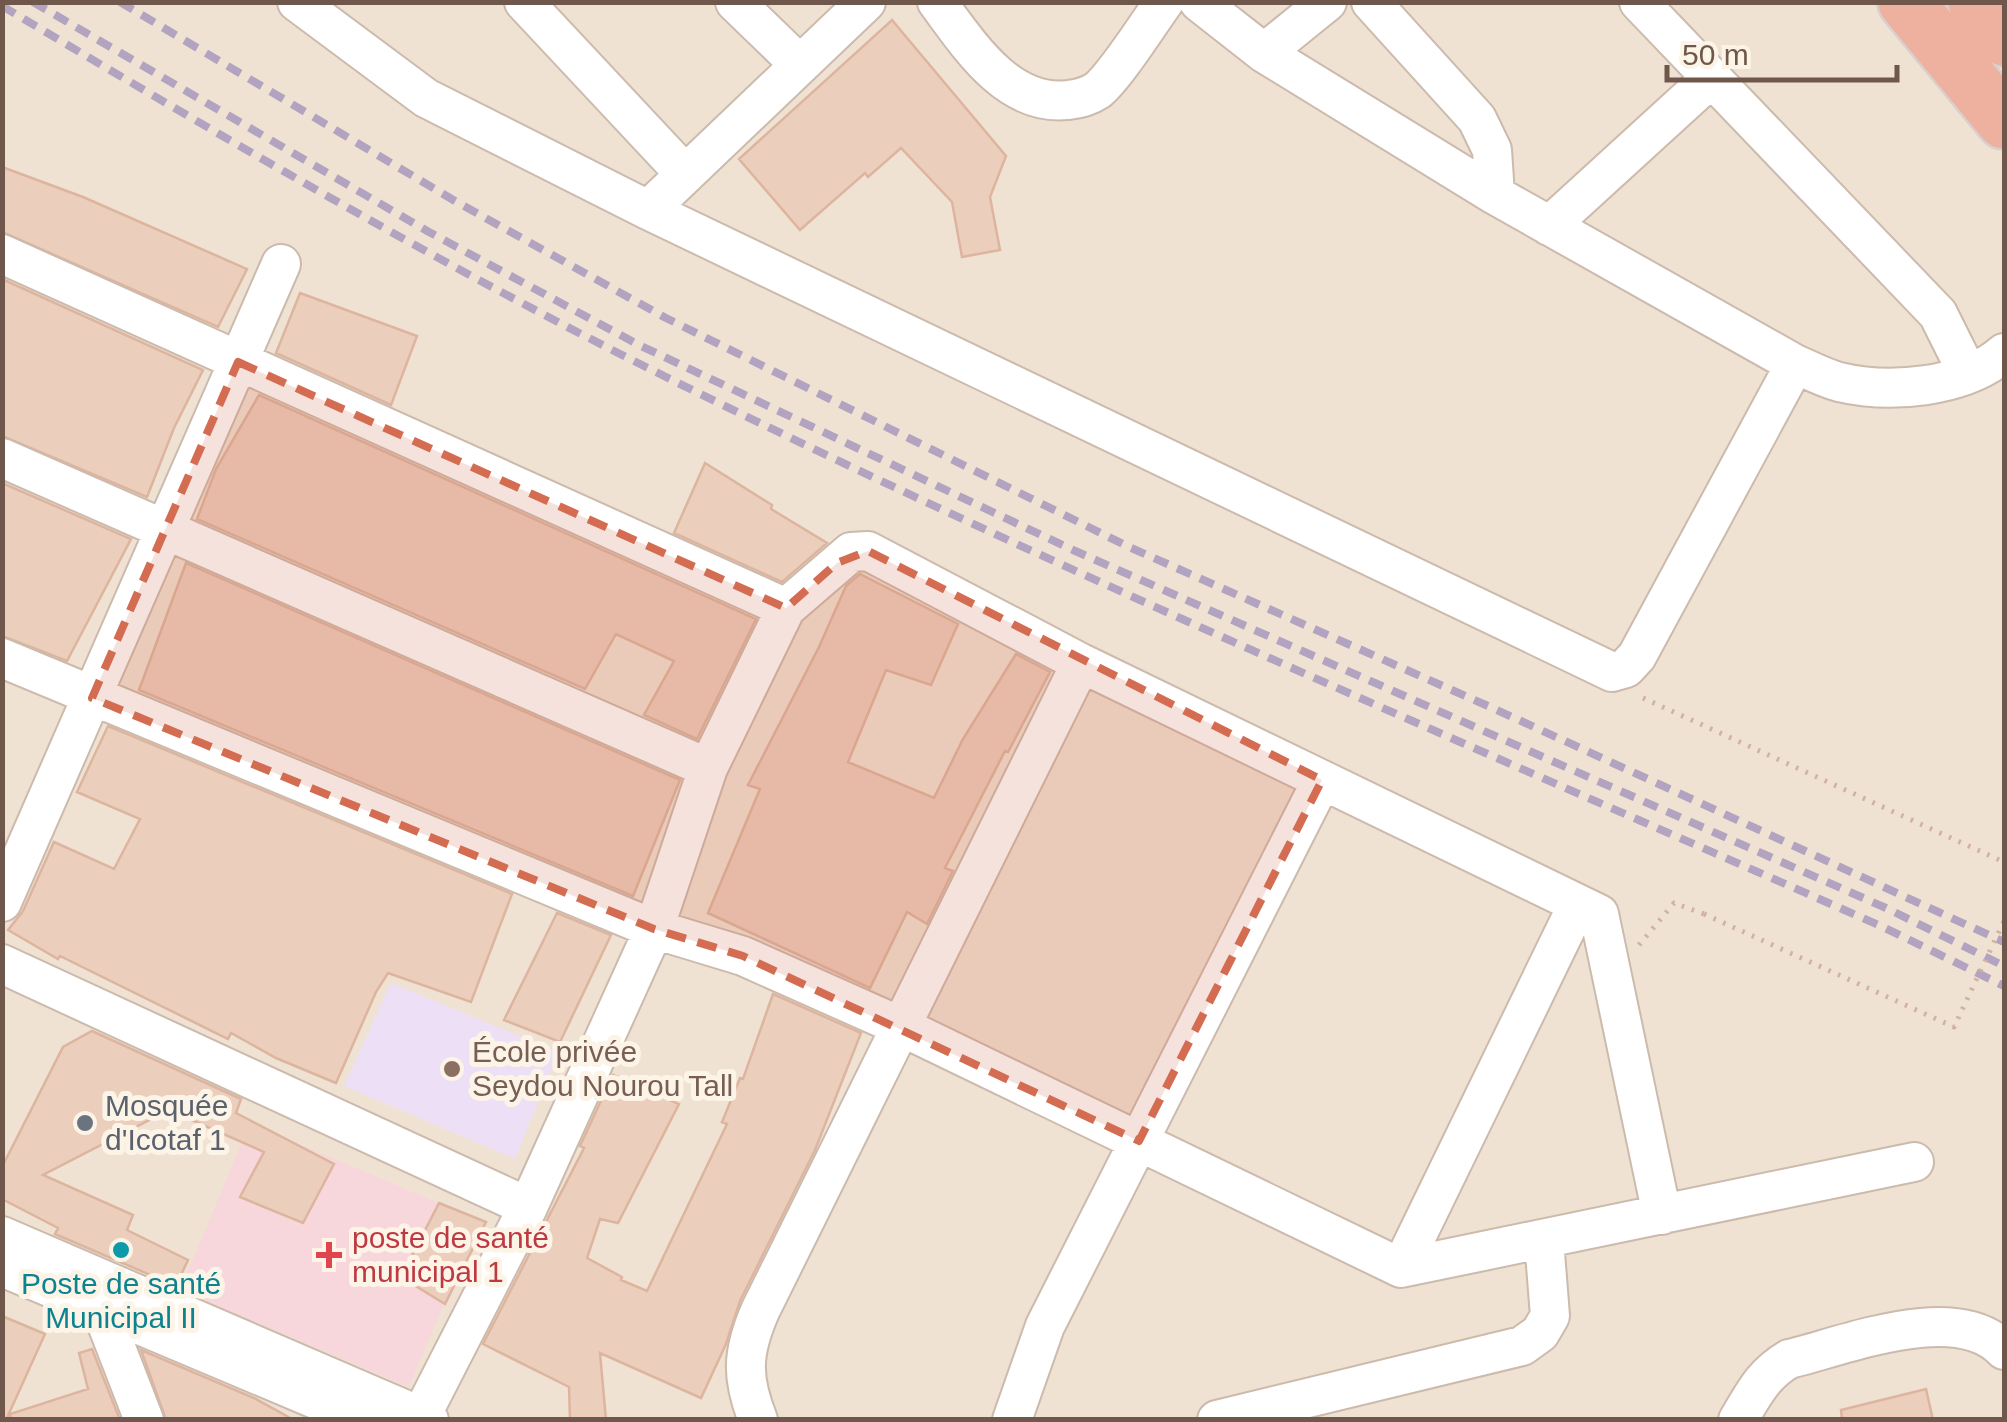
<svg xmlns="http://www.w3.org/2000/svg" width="2007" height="1422" font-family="Helvetica,sans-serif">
<rect width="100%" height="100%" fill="#faf0e3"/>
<path fill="#f0e2d2" d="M3 3H2004V1419H3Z"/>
<path fill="#ede0f6" d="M391 983 558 1052 515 1159 344 1086Z"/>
<path fill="#f7d7db" d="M250 1123 479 1220 409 1387 180 1290Z"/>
<path fill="#eccebd" stroke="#ddb59f" stroke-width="2.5" d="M892 20 1006 156 990 197 1000 250 962 257 952 202 901 148 868 177 865 173 800 230 739 159Z
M2 167 83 197 247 269 218 327 2 232Z
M2 279 203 370 174 428 147 497 2 436Z
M300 293 417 336 391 405 276 353Z
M259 395 756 619 697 739 644 715 674 661 616 634 585 689 197 519 216 469Z
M705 463 772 505 771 509 827 543 782 582 674 533Z
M2 483 131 539 67 661 2 636Z
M186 563 680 780 633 896 139 690Z
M860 574 958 624 931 685 886 670 848 762 934 798 963 739 1016 654 1050 672 1008 752 1005 751 945 868 953 871 927 924 907 912 870 988 708 913 760 789 748 785 819 647 846 586Z
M108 726 512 894 471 1002 388 973 376 992 336 1083 276 1058 231 1033 228 1039 60 956 58 959 8 930 23 911 54 842 114 869 140 819 77 792Z
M557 913 611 935 560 1042 504 1020Z
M773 994 861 1033 815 1150 740 1301 726 1344 701 1398 600 1353 606 1420H570L569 1387 483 1344 584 1148 580 1146 613 1075 679 1104 618 1223 600 1219 587 1258 622 1277 621 1280 647 1291 727 1124 722 1122 740 1078 743 1079Z
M92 1031 241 1099 236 1113 334 1164 303 1223 240 1197 264 1152 169 1110 43 1175 133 1215 127 1230 188 1260 176 1286 55 1234 58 1228 2 1199V1167L63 1047Z
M439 1203 486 1222 445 1304 401 1277Z
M2 1316 45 1334 6 1420H2Z
M92 1349 120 1420H11L10 1414 88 1389 79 1353Z
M141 1350 254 1398 294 1420H166Z
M1926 1389 1933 1420H1842L1841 1410Z"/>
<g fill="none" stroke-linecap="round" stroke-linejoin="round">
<g stroke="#ccbaad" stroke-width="42">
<path id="minor" d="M297 2 426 98 648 210 1612 672 1626 668 1637 656 1795 364
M524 2 685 174
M735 2 799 64
M937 2C969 45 1008 107 1068 100 1079 99 1089 96 1098 90 1116 75 1148 24 1164 2
M1199 2 1264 53 1495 195 1795 364C1809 370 1824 378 1839 382 1890 394 1964 388 2004 353
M1371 2 1477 119 1492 150 1495 195
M1639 2 1938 314 1968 374
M1264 53 1327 2
M648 210 866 2
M1549 226 1710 79
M2 254 786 608
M2 458 708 768
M2 658 654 929 743 956 900 1026 1401 1268 1914 1162
M2 902 281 264
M2 964 528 1207
M2 1236 429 1420
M2 1267 365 1420
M1401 1268 1578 904
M96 1296 144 1420
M419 1420 528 1207 654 929 708 768 786 608 851 552 868 551 1081 663 1599 914 1662 1215
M758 1420C741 1377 742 1353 760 1311L1081 663
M1012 1420 1045 1326 1322 780
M1217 1420 1522 1346 1540 1333 1550 1316 1544 1240
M1738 1420C1754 1394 1762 1375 1789 1359 1847 1345 1957 1300 2004 1350"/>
</g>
<g stroke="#d7d0cd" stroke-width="60">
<path id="highway" d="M1906 2 2004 121
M1976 2 2004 38"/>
</g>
<path stroke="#d1b2a1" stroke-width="5" stroke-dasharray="2.5 8" stroke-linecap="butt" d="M1643 698 2004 862
M1639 945 1674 903 1704 914"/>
<use href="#minor" stroke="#fff" stroke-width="38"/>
<use href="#highway" stroke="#efb19f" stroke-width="55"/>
<path stroke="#b2a3c1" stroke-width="8" stroke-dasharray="15 10" stroke-linecap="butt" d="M33 2 429 232 639 345 1073 550 1886 908 2004 966
M120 2 455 201 666 318 1129 547 1497 710 2004 942
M2 6C219 135 438 264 664 376 1063 574 1475 747 1883 927L2004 986"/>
<path stroke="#d1b2a1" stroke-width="5" stroke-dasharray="2.5 8" stroke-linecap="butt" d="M1704 914 1954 1027 2004 921"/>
</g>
<path fill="#d46c52" fill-opacity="0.2" stroke="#d46c52" stroke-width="8" stroke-dasharray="20 12" stroke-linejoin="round" d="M238 362 786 608 837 563 868 551 1322 780 1139 1141 743 956 654 929 92 698Z"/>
<circle fill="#8d6e63" stroke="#fdf4e8" stroke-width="4" cx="452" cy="1069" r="10"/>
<circle fill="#6b7280" stroke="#fdf4e8" stroke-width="4" cx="85" cy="1123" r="10"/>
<circle fill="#0f9aa8" stroke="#fdf4e8" stroke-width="4" cx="121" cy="1250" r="10"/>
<path fill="#e0444e" stroke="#fdf4e8" stroke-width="4" d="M324 1240h10v10h10v10h-10v10h-10v-10h-10v-10h10z"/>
<g text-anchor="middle" stroke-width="10" stroke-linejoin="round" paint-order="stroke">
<g font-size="30" fill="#785e54" stroke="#fdf4e8" text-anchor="start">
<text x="472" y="1062">École privée<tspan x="472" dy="34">Seydou Nourou Tall</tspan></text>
</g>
<g font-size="30" fill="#5b616d" stroke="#fdf4e8" text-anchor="start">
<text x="105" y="1116">Mosquée<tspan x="105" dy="34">d'Icotaf 1</tspan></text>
</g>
<g font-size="30" fill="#be3a42" stroke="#fdf4e8" text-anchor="start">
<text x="352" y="1248">poste de santé<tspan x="352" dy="34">municipal 1</tspan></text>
</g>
<g font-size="30" fill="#0d838f" stroke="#fdf4e8">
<text x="121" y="1294">Poste de santé<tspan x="121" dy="34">Municipal II</tspan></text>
</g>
</g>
<rect width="2007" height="1422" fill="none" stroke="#6f574b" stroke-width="10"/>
<path d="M1667 65v15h230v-15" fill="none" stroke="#6f574b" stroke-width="5"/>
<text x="1682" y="65" font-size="30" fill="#6f574b" stroke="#fdf4e8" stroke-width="8" paint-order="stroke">50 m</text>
</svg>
